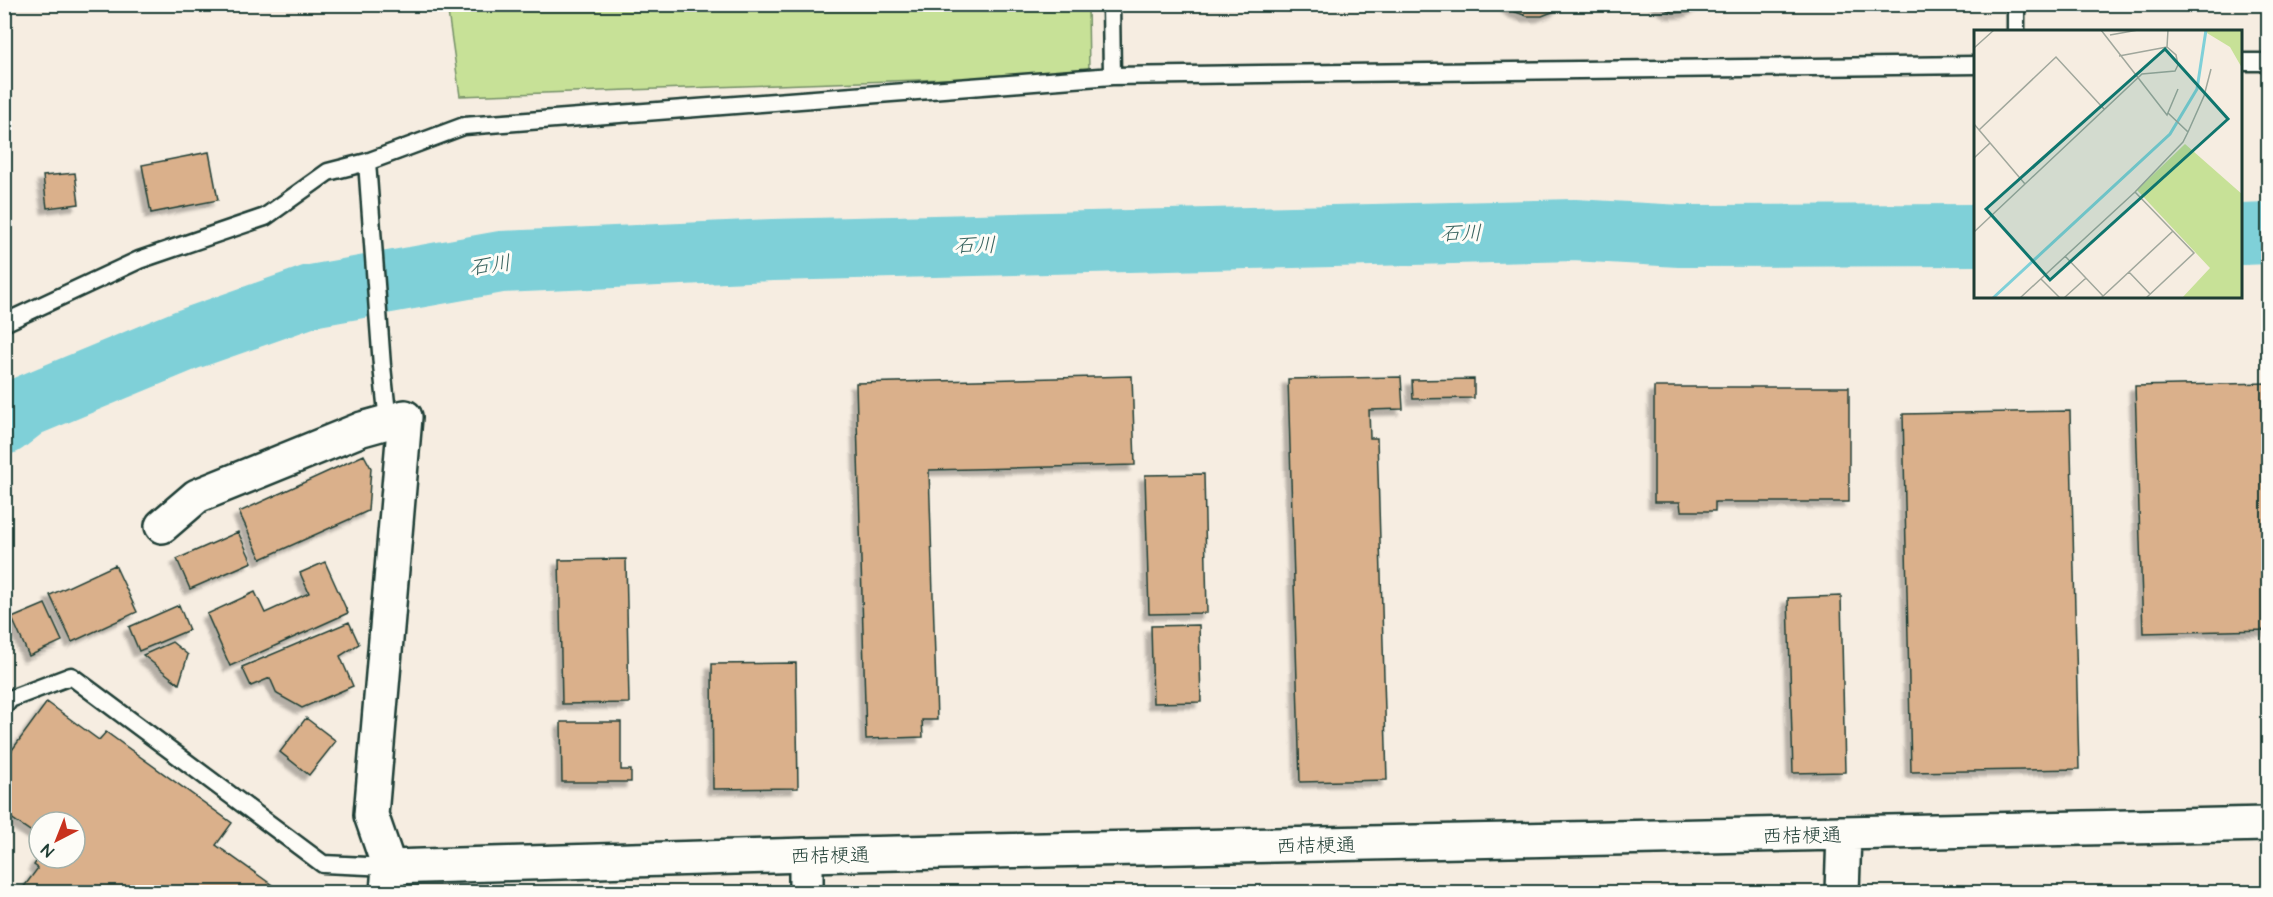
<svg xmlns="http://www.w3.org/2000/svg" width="2273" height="897" font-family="'Architects Daughter','Klee One',sans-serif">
<defs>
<filter id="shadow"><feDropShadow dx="-5.5" dy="5.5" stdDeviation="1.5" flood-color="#0004"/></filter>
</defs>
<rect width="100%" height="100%" fill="#f6ede1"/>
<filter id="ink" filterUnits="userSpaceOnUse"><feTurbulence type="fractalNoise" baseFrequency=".0167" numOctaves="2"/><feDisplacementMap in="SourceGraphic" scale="12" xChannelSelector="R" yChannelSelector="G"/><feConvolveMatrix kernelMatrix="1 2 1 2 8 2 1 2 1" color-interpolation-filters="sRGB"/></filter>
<g filter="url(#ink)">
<path fill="#c7e197" stroke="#738f66" stroke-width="1.5" d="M447 5H1088L1089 74 460 96Z"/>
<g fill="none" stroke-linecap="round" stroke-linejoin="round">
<path stroke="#7fd0d8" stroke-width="62" d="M2242 234 2268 233
M4 424 27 406 186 340 311 296 501 262 773 250 1574 230 1680 236 1976 235"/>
</g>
<path fill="#dab08b" stroke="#1f3d34" stroke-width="1.5" filter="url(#shadow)" d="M1505 4H1562L1557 10 1542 16H1527L1513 11Z
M1656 4H1704L1688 12 1673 13Z
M209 152 218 200 151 213 142 165Z
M75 173 79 204 47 208 43 176Z
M1132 376 1135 465 929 470 937 720H922L923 737 866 739 856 383Z
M1401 377 1403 409 1369 410 1370 438H1377L1387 780 1300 782 1288 379Z
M1474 379V398L1413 399 1412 380Z
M2268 383V630L2143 633 2135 386Z
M1654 387H1849V502H1715V511H1681L1680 502H1654Z
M2070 411 2079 769 1911 772 1903 414Z
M364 455 371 468 368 511 261 559 239 512Z
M1204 474 1207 613 1149 614 1145 475Z
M238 532 252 562 190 589 177 559Z
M626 559 629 703 562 704 559 560Z
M325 562 348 613 230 666 207 614 255 592 265 613 309 593 300 573Z
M115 565 137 612 72 642 50 595Z
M1841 596 1845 772 1793 773 1788 598Z
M45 604 62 641 29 656 12 618Z
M179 605 189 630 139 651 129 627Z
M349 622 359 644 340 656 353 686 302 708 277 694 270 678 251 686 242 667Z
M1199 625 1201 702 1153 703 1151 626Z
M172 642 188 655 179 684 143 655Z
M796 663 798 788 713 789 712 664Z
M47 702 99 740 106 732 232 823 216 845 282 892H20L38 868 34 865 39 857 75 858V822H39V837L4 813V761Z
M306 718 336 741 309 775 280 752Z
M561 722H621V770H631V782H562Z"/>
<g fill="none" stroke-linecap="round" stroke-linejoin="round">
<g stroke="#1f3d34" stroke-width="21">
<path id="service" d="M1111 4 1112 76
M2016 4V32
M2242 62H2268
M4 323 139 260 265 217 328 172 367 162
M388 422 382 366 367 162 464 126 1112 76 1976 65
M4 707 10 699 71 676 323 864 389 867"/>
</g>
<g stroke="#1f3d34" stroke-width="38">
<path id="minor" d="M162 526 197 496 362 429 405 417 371 815 389 867
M806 855V892"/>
</g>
<g stroke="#1f3d34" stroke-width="38">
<path id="tertiary" d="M387 892 389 867 806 855 2268 824
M1842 892 1844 834"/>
</g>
<use href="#service" stroke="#fdfcf7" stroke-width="16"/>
<use href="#minor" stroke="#fdfcf7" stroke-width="33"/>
<use href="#tertiary" stroke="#fdfcf7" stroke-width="33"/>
</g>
</g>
<g text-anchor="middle" stroke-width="6" stroke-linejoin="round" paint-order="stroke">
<g font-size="20" fill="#1f3d34" stroke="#fdfcf7">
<text transform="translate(1802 835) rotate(-1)" y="7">西桔梗通</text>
<text transform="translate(1316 845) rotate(-1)" y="7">西桔梗通</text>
<text transform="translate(830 855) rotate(-1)" y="7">西桔梗通</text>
</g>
<g font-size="21" font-style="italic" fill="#37625d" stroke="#fdfcf7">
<text transform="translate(1461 233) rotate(-1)" y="7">石川</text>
<text transform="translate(975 245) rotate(-1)" y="7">石川</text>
<text transform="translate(490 265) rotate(-8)" y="7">石川</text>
</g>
</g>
<g transform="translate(1974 30)">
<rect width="268" height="268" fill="#f6ede1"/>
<path d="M228 0H268V38L256 17ZM211 114 269 165 268 268H208L236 238 163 160Z" fill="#c7e197"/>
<path fill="none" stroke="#7fd0d8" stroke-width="3" d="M19 268 196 104 223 59 232 0"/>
<path fill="none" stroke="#a0a79c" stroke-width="1.5" d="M127 0 193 85 204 59M136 5 164 0M0 18 20 0M145 26 193 17M0 94 51 154M5 100 82 27 130 79M214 102 230 66 237 39M0 128 16 113M161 162 220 223 172 268M0 202 168 44 201 41 204 35 202 25 193 17 194 0M91 226 129 266M155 242 176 264M67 249 86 268M46 268 161 162 209 112 214 102 194 83M90 268 112 248M127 268 199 201"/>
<path fill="#0f766e" fill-opacity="0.15" stroke="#0f766e" stroke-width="3" d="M191 19 254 89 76 250 12 179Z"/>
<rect width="268" height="268" fill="none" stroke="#1f3d34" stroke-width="3"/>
</g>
<rect width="2273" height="897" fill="none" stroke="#fdfcf7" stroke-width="24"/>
<rect x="12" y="12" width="2249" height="873" fill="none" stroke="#1f3d34" stroke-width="2" filter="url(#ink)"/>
<g transform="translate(57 840) rotate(222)"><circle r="28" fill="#fdfcf7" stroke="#a4b0a9" stroke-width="1.5"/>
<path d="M0-4.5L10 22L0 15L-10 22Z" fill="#c8321e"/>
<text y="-9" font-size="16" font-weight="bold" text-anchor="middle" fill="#1f3d34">N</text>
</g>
</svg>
